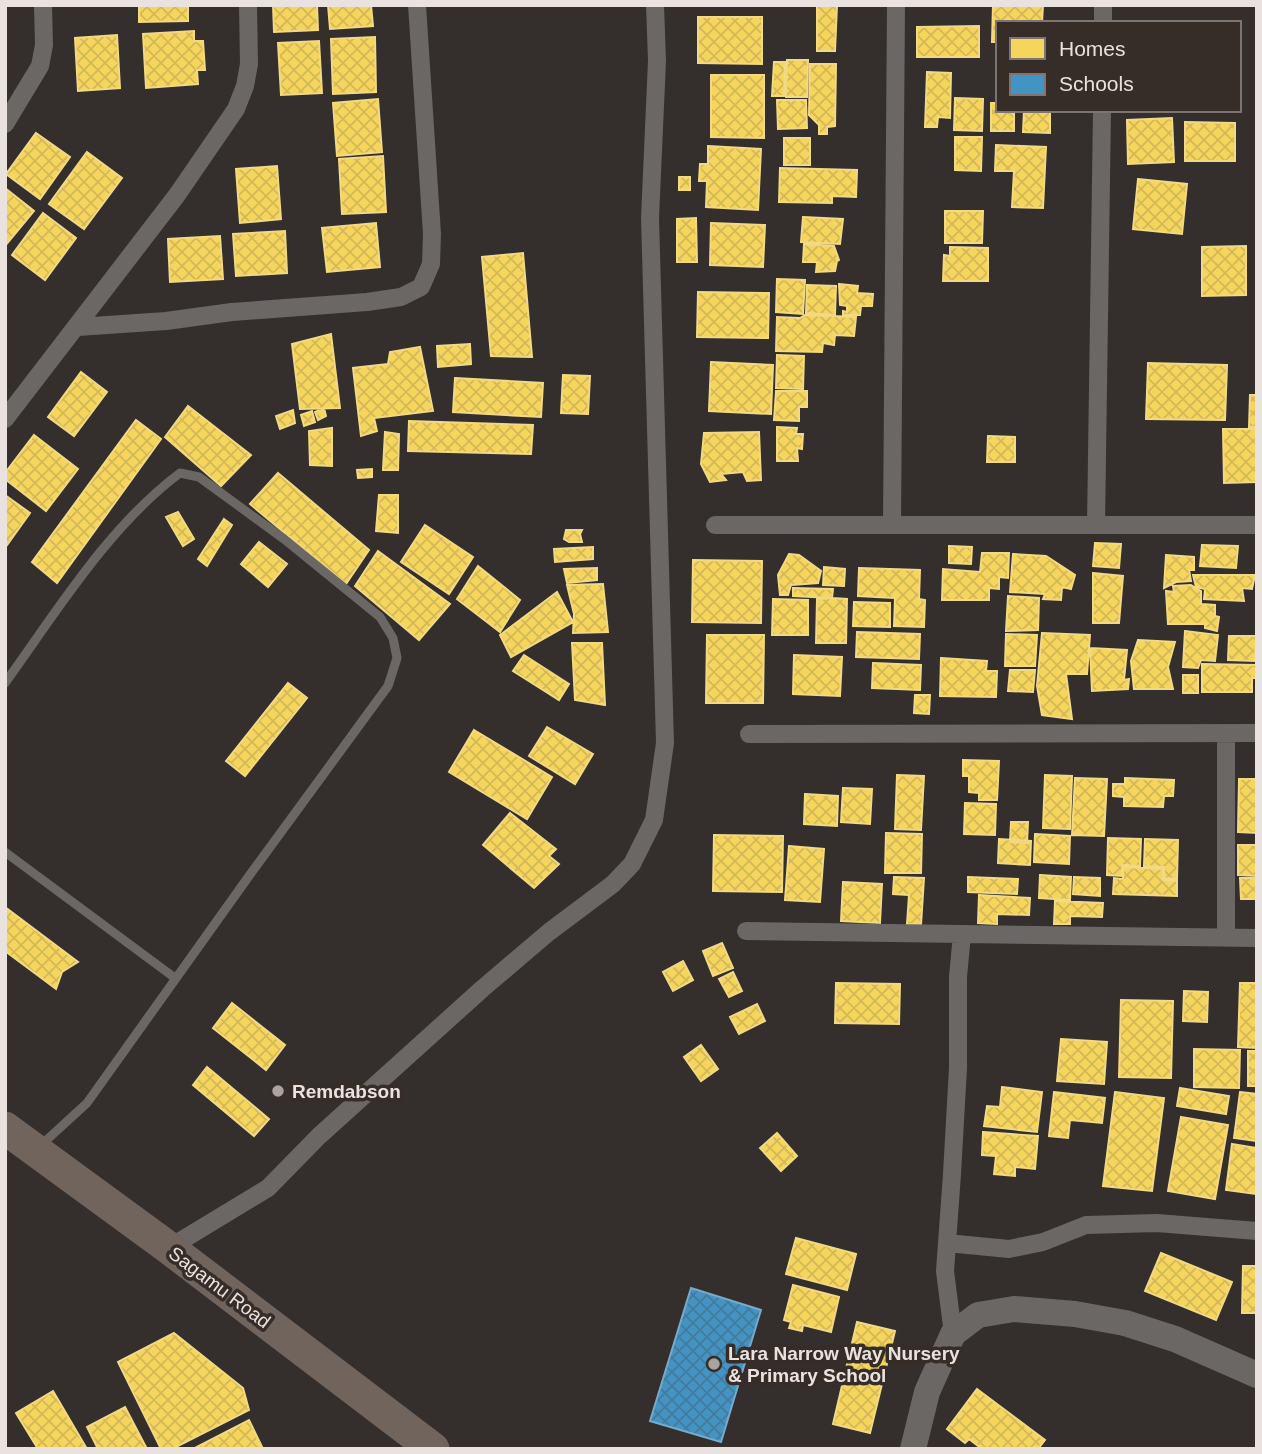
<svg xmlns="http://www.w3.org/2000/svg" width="1262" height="1454" font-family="Helvetica,sans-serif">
<defs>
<pattern id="homes-cross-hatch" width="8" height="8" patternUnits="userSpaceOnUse" patternTransform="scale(1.75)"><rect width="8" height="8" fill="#f6d55c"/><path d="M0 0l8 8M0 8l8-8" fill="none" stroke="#d3b857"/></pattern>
<pattern id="schools-cross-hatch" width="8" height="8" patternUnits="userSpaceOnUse" patternTransform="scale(1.75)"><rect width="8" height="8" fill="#4393c3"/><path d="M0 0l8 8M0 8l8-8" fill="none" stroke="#447b9d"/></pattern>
</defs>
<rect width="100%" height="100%" fill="#342e2c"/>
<path fill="url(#homes-cross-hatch)" stroke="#f2d983" stroke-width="2" d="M139 5H188V21L139 22Z
M273 5H317L318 30 274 32Z
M328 5H371L373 26 330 29Z
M817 5H837L835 51H817Z
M993 5H1043L1042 23H998V42H992Z
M698 17H762V64L698 63Z
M979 26V57H917V27Z
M194 31V41H203L205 70H197L198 84 146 88 143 34Z
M117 35 120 88 78 91 75 38Z
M375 37 376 92 333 94 331 39Z
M319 41 322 93 281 95 278 43Z
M787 60H808L807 97H786Z
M774 62H785L784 96H772Z
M810 64H836L835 126 827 127V134H819V125L809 115Z
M927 72 951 73 950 118 938 117 937 127H925Z
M711 75H764V138L711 137Z
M955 98 983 99 982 131 954 130Z
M378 99 382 152 337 156 333 103Z
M777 100H806L807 128 778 129Z
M991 103H998V110H1014V131H991Z
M1024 110H1050V133L1023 132Z
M1172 118 1174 162 1128 164 1127 120Z
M1185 122 1235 123V161H1185Z
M36 133 70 157 40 199 6 174Z
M955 137H982L981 171 955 170Z
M784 138H810V165H784Z
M996 145 1046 147 1043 208 1012 207 1014 171H995Z
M708 146 761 149 758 210 706 207 707 181H699L700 164H708Z
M87 152 122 178 84 229 49 204Z
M383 156 386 212 342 214 339 159Z
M277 166 281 219 240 223 236 169Z
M780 168 857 170 856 197 832 196V203L779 202Z
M679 177H690V190H679Z
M1138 179 1187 184 1182 234 1133 229Z
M5 188 34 211 5 246Z
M945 211H983L982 243H945Z
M43 213 76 238 45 280 12 255Z
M803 217 843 219 840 244 801 242Z
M696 218 697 262H677V219Z
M376 223 380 267 327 272 322 228Z
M711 223 765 225 763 267 710 265Z
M285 231 287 273 236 276 233 234Z
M220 236 223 279 170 282 168 239Z
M804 244 834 246 839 260 837 261 835 271 816 272 817 262H803Z
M1246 246V295L1202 296V247Z
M950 247 988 248V281H943L944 255 950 256Z
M523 253 532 357 491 356 482 257Z
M777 279 805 280 803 314 776 312Z
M839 284 858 286 857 293 873 294 872 306H861L860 315H843V311L847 312V306L840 305Z
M807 285 836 286 835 315 806 313Z
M698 292 769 293 768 338 697 337Z
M805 315 856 317 854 336 835 335 834 345 823 343 822 352 776 351 777 317 800 318Z
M331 334 340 408 300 409 292 344Z
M470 344 471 364 438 367 437 346Z
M420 347 433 411 374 418 377 431 361 436 353 368 388 364 390 352Z
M777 355 804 356 803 389 776 388Z
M711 362 773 365 771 414 709 411Z
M1148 363 1227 365 1225 420 1146 419Z
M81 372 107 392 74 436 48 417Z
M563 375 590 376 588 414 561 413Z
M455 378 543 383 541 417 453 412Z
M776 391H807V407H799V421L774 420Z
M1250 395H1257V427H1249Z
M188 406 251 455 221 486 165 437Z
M324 408 326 416 318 420 315 412Z
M293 410 295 423 280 429 276 416Z
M312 411 315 422 304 426 301 415Z
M136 420 161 439 57 583 32 562Z
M409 421 533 425 531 454 408 451Z
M777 427 797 428 796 434H803L802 449 797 448 798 461H777Z
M332 428V466L310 465 309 431Z
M1223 429H1257V482L1224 483Z
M385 432 399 434 398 470H383Z
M759 432 761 480 747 481 743 472 721 474 726 480 710 482 701 464 704 433Z
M34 435 78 469 46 511 5 479V473Z
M988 436 1015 437V462H987Z
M372 469V477L358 478 357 470Z
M278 473 369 550 346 584 250 504Z
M5 495 30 513 5 548Z
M379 495H398V533L376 531Z
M178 512 194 539 183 546 166 517Z
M224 519 232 525 207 566 198 559Z
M425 525 473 557 449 594 401 562Z
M566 530H582L580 534 582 542H569L564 539Z
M259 542 287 564 268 587 241 564Z
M1095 543 1121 544 1119 568 1093 566Z
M1202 545 1238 546 1236 568 1200 566Z
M949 546 972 547 971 564 949 563Z
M593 547V559L555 562 554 549Z
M378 551 450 604 419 640 355 586Z
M982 553H1009L1008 578 999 577V589L989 588V600H942L943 569 980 572Z
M789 554 799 555 821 571 818 583 791 585 788 595H780L778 575Z
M1013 554 1046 556 1075 575 1071 589 1062 587 1061 600 1043 599 1045 594 1010 592Z
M1166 555 1194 557V570H1189L1191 581 1176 582 1164 588Z
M693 560 762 561 761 623 692 622Z
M478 566 520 600 500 632 457 599Z
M824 567 845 569 844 586 823 585Z
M597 568V580L567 583 564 569Z
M859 568 920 570 919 599 925 600 924 627 894 626 895 598 858 596Z
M1093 573 1123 576 1119 623H1093Z
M1193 575H1255L1252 589 1242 588 1244 601 1204 599 1205 589 1196 587Z
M603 584 608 632 573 633 574 614 567 585Z
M1191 585 1201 591V604L1215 605V616L1219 617 1217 631 1205 628V624H1168L1166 591 1174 592 1173 586Z
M793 588 833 589 832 598 793 596Z
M557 592 573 622 511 657 500 635Z
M1008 596 1039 598 1038 630 1006 631Z
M832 598 847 599 846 643H816L817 599Z
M773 599 808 600V635H772Z
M854 602 890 603V627L853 626Z
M1185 631 1218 635 1215 661 1201 660 1198 668 1183 667Z
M857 632 920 634 919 659 856 657Z
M1042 633 1090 635 1087 674H1066L1072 719 1042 715 1037 686Z
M1006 634 1037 635 1035 666H1005Z
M707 635H764L763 703H706Z
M1229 636H1256L1255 661 1228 660Z
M1138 640 1175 642 1168 667 1173 689H1134L1131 661Z
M572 643H602L605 705 575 700Z
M1090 648 1127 650 1124 680 1129 679 1128 689 1092 691Z
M524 655 569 684 559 700 513 671Z
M794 655 842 657 840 696 793 694Z
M941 658 987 661 986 671H997L996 697 940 696Z
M873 663 921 665 920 690 872 688Z
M1202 664 1257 665V678H1252V692H1202Z
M1010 670H1035L1033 692 1008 691Z
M1183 675H1198V693H1183Z
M288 683 307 698 245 776 226 761Z
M915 695H930L929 714 914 713Z
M547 727 593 754 575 784 529 756Z
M474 730 552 777 527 819 449 772Z
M963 760 999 761 997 800H979V793L969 792V776H963Z
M897 775 924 776 921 830 895 829Z
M1045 775 1072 776 1070 829 1043 828Z
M1075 778 1107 779 1104 836 1072 835Z
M1125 778 1174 780 1173 796H1164L1163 807 1124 806V797L1113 796V784H1125Z
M1239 779H1257V833L1238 832Z
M843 788 872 789 870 824 841 822Z
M805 794 838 796 837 826 804 824Z
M965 803 996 804 995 835 964 834Z
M510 813 556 849 549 856 559 864 534 888 483 845Z
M1011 822H1028L1027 843 1010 842Z
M886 833 922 834 921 873H885Z
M1035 834 1070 836 1069 864 1034 862Z
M714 835 783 836 782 892 713 891Z
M1108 838 1141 839 1140 866 1122 865V876L1107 875Z
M999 839 1031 841 1030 865 998 863Z
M1145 839 1178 840 1177 879 1164 878V867L1144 866Z
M1238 845H1257V876L1238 875Z
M789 846 824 849 820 902 785 900Z
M1123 867 1163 869V880L1177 881V896L1113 894 1114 878 1123 879Z
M1040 875 1071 877 1070 900 1039 898Z
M894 877 924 878 921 925 907 924 909 895 893 894Z
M968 877 1018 879 1017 894 968 892Z
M1074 877 1100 878V896L1073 894Z
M1240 878H1257V899H1241Z
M843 882 882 884 880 923 841 921Z
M979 895 1030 898 1029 915 997 914V924L978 923Z
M1055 901 1103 903 1102 917 1070 916V924H1054Z
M5 907 78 962 62 972 56 989 5 951Z
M722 943 733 968 713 976 703 951Z
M683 961 693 980 673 991 663 972Z
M733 972 742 991 729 997 719 979Z
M836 983 900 984 899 1024 835 1023Z
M1240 983H1257V1048L1238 1047Z
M1184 991 1208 992 1207 1022 1183 1021Z
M1121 1000 1173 1001 1171 1078 1119 1077Z
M232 1003 285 1045 266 1070 213 1028Z
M757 1004 765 1021 739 1034 730 1017Z
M1061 1039 1107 1042 1104 1084 1057 1081Z
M701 1045 718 1069 701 1081 684 1057Z
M1194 1049 1240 1050 1239 1088 1194 1087Z
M1248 1051H1257V1086H1248Z
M207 1067 269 1119 254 1136 193 1085Z
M1002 1087 1042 1092 1037 1132 984 1126 987 1106 1000 1107Z
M1180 1088 1229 1096 1226 1114 1177 1106Z
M1054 1092 1105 1098 1102 1123 1070 1120 1068 1138 1049 1136Z
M1115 1092 1164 1098 1152 1191 1103 1186Z
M1240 1092 1257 1094V1141L1234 1138Z
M1181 1117 1228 1125 1215 1199 1168 1191Z
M983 1132 1038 1136 1035 1169 1015 1167V1176L994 1174 996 1156 982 1155Z
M777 1133 797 1156 781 1171 760 1148Z
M1232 1144 1257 1148V1194L1226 1190Z
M796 1238 856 1254 847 1290 786 1274Z
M1161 1253 1232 1282 1216 1320 1145 1291Z
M1243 1266H1257V1313H1242Z
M793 1285 839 1297 831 1332 803 1325 802 1331 789 1328 791 1322 784 1320Z
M857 1322 895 1331 870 1433 833 1424Z
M174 1333 243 1388 249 1410 172 1449H161L118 1362Z
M977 1389 1045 1440 1038 1449H982L969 1439 965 1443 947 1429Z
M53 1391 87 1449H38L16 1413Z
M125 1407 147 1449H98L87 1427Z
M249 1420 263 1449H193Z"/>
<path fill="url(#schools-cross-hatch)" stroke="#75abcb" stroke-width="2" d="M691 1288 761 1310 721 1442 650 1421Z"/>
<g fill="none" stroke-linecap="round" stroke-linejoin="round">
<path stroke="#6b6765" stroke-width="9" d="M5 683C57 611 109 526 180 473L199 477 284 539 380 617 393 638 397 658 388 686 249 876 87 1103 39 1147
M5 852 175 978"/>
<path stroke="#6b6765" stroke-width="18" d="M1103 23V5
M5 124 40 66 44 45 43 5
M78 327 166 321 232 312 367 302 401 297 421 287 431 264 432 234 417 5
M5 419 177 195 236 109 245 86 249 64 248 5
M715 525H1257
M892 525 896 5
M1096 525 1102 110
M749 734 1257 733
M746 931 1257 938
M1226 938V733
M947 1243 1009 1249 1043 1242 1086 1225 1157 1223 1257 1231
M169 1248 268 1188 319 1136 482 989 549 932 613 884 632 864 654 820 665 743 650 218 657 61 655 5
M953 1334 945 1271 952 1174 958 1068V977L962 934"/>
<path stroke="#6b6765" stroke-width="26" d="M913 1449 927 1392 953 1334 978 1315 1014 1309 1075 1314 1125 1323 1175 1339 1257 1375"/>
<path stroke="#70645d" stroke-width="33" d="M5 1128 169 1248 433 1449"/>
</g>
<g fill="#aaa3a0" stroke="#372d28" stroke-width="2.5">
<circle cx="278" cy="1091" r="7"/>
<circle cx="714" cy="1364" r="7"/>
</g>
<g text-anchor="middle" stroke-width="7" stroke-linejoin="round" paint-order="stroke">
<g font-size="19" font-weight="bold" fill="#e9e2df" stroke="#372d28" text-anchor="start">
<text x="292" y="1098">Remdabson</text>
<text x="728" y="1360">Lara Narrow Way Nursery<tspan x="728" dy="22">&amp; Primary School</tspan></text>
</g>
<g font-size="19" fill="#e9e2df" stroke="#372d28">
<text transform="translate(220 1287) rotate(37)" y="7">Sagamu Road</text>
</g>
</g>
<rect width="1262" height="1454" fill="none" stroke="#e9e2df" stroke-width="14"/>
<rect x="996" y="21" width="245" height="91" fill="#372d28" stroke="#7e7571" stroke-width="2"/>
<rect x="1010" y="38" width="35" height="21" fill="#f6d55c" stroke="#7e7571" stroke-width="2"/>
<text x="1059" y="56" font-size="21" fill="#e9e2df">Homes</text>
<rect x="1010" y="74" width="35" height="21" fill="#4393c3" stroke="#7e7571" stroke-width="2"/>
<text x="1059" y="91" font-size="21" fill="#e9e2df">Schools</text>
</svg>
